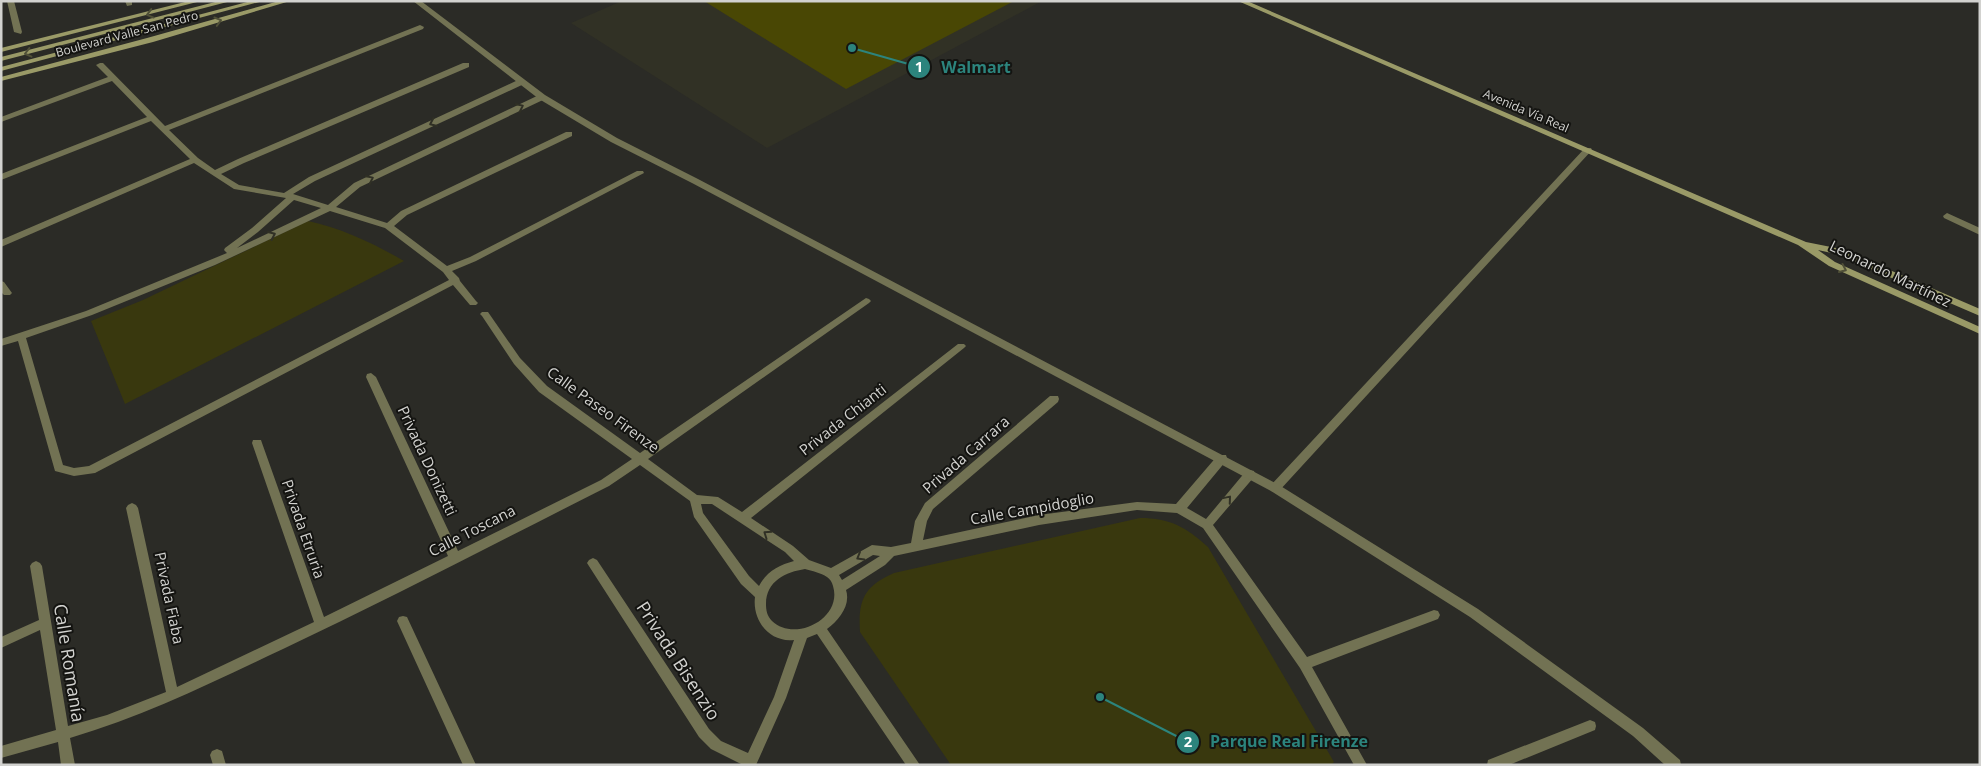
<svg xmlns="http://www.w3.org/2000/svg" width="1981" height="766" font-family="'Open Sans',sans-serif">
<rect width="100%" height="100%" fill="#2b2b26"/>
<path fill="#313125" d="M622 1H1042L767 148 571 23Z"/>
<path fill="#39380e" d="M308 221C341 228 375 244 404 261L125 404 91 321 143 300Z
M1140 518C1170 518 1186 527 1208 547L1334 762 1331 765H951L860 632C858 600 864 586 894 573Z"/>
<path fill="#494704" d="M704 1H1014L846 89Z"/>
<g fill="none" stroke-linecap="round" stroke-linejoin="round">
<path fill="#727253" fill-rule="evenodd" d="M7 1H14L22 32 21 34 14 32Z
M125 1H132V5L127 6Z
M420 25 424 27 423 29 169 130 198 158 215 170 238 159 463 63H469V67L244 163 221 174 239 185 284 193 309 177 518 80H524V84L315 181 293 194 328 205 354 183 539 95H545V99L360 187 336 207 387 223 401 211 566 132H572V136L407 215 394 226 447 266 470 257 637 171H643L644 173 476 261 452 271 459 278 460 281 476 301 478 303 476 305H470L453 285 95 473 74 476 55 471 18 341 1 346V339L86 311 227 253 224 250 225 248 252 228 286 198 234 189 194 163 1 247V240L190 159 151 121 1 180V174L147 117 112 81 1 122V117L108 77 96 65 100 63H103L165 126ZM294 200 321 208 237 248 258 232ZM330 211 385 228 443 272 449 280 89 466 74 468 63 465 26 338 92 315 215 265Z
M1585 148H1591L1592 150 1279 491 1275 492 1271 491 1270 488 1271 485Z
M1947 213 1980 228V235L1944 218 1943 216Z
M1 281 4 282 12 293 10 295H4L1 292Z
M866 298 869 299 871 301 869 303 648 459 697 495 718 497 742 512 958 344H964L966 346 964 348 751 518 793 546 809 560 831 568 872 545 891 547 911 543 915 521 925 503 1050 396H1058L1059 399 1058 402 933 509 927 521 923 540 1039 515 1137 502 1176 504 1218 455H1226L1227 458 1226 461 1187 508 1206 519 1246 471 1250 470 1254 471 1255 474 1254 477 1213 525 1307 657 1434 610 1438 611 1440 615 1438 619 1312 667 1367 765H1354L1300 668 1203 528 1177 513 1137 510 1039 525 894 556 885 565 846 590C851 605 839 620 827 629L920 765H906L817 634 807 638 786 698 756 765H743L711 749 699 737 587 563 589 560 593 558 597 560 709 729 721 741 748 753 774 697 794 640C770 643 752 621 755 597L741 584 694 517 690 501 640 465 609 486C500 541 393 597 283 649 213 682 145 716 70 738L75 765H61L58 742 1 758V746L56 730 40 630 1 648V637L39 620 30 566 32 563 36 561 40 563 42 566 68 726 107 715 166 692 126 508 128 505 132 503 136 505 138 508 177 687 314 622 252 443 253 440H261L262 443 324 617 448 556 366 377 367 374 371 373 376 377 458 551 601 480 632 459 539 392 514 364 482 316 480 314 482 312H488L520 358 547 386 640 453ZM701 504H712L785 552 794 561C779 565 766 572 759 586L749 576 703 513ZM873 555 880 556 842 580 839 575ZM805 569C812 571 821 573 827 577 830 579 832 582 833 586 843 618 795 643 772 621 767 616 766 610 766 604 766 581 786 572 805 569Z
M403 616 407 617 476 765H463L397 621 399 617Z
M1590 720 1595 722 1596 726 1595 730 1509 765H1487L1488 760Z
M217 749 222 751 226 765H213L210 755 212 751Z"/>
<path fill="#727253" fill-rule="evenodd" d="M413 1H421L545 95 617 138 698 179 1279 485 1478 609 1643 728 1680 760 1681 765H1665L1633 736 1470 617 1271 491 692 183 611 142 539 99Z"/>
<path fill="#9a9a67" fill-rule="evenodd" d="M189 1H201L1 52V48Z
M219 1H231L1 61V57Z
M251 1H263L1 71V67Z
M279 1H290L153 42 1 81V77L147 38Z
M1238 1H1247L1806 242 1841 249 1980 309V316L1836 254 1818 250 1835 262 1980 327V334L1829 266 1798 245Z"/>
</g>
<defs><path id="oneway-chevron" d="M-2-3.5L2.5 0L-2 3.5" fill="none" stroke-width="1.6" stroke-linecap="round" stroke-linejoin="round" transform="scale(1.25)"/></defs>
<g stroke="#505038">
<use href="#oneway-chevron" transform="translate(150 14) rotate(165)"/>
<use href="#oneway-chevron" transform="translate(218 21) rotate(-16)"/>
<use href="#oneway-chevron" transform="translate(28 53) rotate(166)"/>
<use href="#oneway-chevron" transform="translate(1843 269) rotate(24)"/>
</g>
<g stroke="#303025">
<use href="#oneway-chevron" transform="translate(520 107) rotate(-26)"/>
<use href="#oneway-chevron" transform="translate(433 123) rotate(155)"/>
<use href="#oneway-chevron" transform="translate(370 179) rotate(-26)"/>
<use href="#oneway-chevron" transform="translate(272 235) rotate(-25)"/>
<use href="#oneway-chevron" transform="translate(1228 499) rotate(-50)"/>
<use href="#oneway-chevron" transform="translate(767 534) rotate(-145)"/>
<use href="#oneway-chevron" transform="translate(860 557) rotate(150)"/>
</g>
<g text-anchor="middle" stroke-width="4" stroke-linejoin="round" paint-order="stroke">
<g font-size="12" fill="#d2d2cf" stroke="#141411">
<text transform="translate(127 34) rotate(-15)" y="4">Boulevard Valle San Pedro</text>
<text transform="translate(1526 111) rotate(23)" y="4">Avenida Vía Real</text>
</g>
<g font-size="15" fill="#d2d2cf" stroke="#141411">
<text transform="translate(1890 274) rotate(26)" y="5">Leonardo Martínez</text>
<text transform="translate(603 410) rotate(36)" y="5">Calle Paseo Firenze</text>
<text transform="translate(843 420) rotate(-38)" y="5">Privada Chianti</text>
<text transform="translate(966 455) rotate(-41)" y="5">Privada Carrara</text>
<text transform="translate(427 461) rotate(65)" y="5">Privada Donizetti</text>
<text transform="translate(1032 509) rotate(-10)" y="5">Calle Campidoglio</text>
<text transform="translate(303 529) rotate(71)" y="5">Privada Etruria</text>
<text transform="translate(472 531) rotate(-27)" y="5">Calle Toscana</text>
<text transform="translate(169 598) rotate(78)" y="5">Privada Fiaba</text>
</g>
<g font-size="18" fill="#d2d2cf" stroke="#141411">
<text transform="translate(678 661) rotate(57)" y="6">Privada Bisenzio</text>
<text transform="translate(69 663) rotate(81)" y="6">Calle Romanía</text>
</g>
</g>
<path fill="none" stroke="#2c847d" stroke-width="2" d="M852 48L919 67M1100 697L1188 742"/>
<g fill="#2c847d" stroke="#141411" stroke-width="2">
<circle cx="852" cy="48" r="5"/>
<circle cx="1100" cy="697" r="5"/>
<circle cx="919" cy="67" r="12"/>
<circle cx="1188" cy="742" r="12"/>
</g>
<g font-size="15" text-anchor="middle" font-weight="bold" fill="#fff">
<text x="919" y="72">1</text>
<text x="1188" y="747">2</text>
</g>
<g font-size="16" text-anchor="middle" font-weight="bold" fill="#2c847d" stroke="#141411" stroke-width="4" stroke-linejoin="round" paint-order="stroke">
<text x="976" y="73">Walmart</text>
<text x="1289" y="747">Parque Real Firenze</text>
</g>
<rect width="1981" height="766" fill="none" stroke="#d2d2cf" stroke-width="5"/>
</svg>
